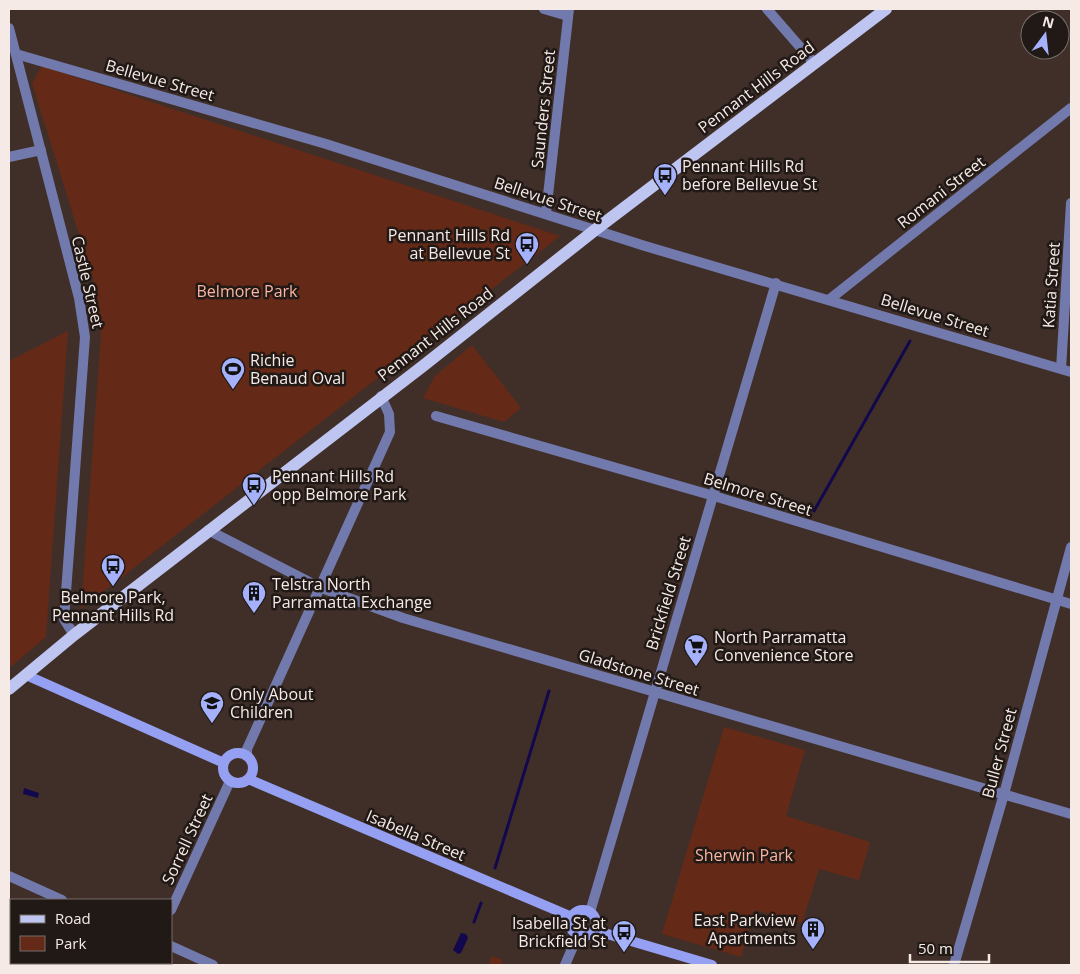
<svg xmlns="http://www.w3.org/2000/svg" width="1080" height="974" font-family="'Open Sans',sans-serif">
<rect width="100%" height="100%" fill="#402f29"/>
<path fill="#652917" d="M42 66 560 236 81 609 101 335 96 289 32 83Z
M68 331 46 637 9 668V361Z
M472 345 521 408 504 422 423 398 435 376Z
M724 727 805 750 786 816 870 842 859 880 819 869 802 923 755 910 741 957 662 934Z
M492 956 503 960 501 965H488Z"/>
<path fill="#12084d" d="M24 788 39 793 38 798 23 794Z
M461 933 466 934 468 938 461 953 458 954 453 950Z"/>
<g fill="none" stroke-linecap="round" stroke-linejoin="round">
<path stroke="#12084d" stroke-width="3" d="M814 511 910 341
M495 868 549 691
M474 922 481 903"/>
<path stroke="#727aad" stroke-width="10" d="M544 9 568 16
M767 9 814 63
M9 28 79 298 85 337 64 619 74 635
M16 54 326 144 645 246 1071 372
M9 157 41 150
M546 213 569 9
M830 299 1071 108
M1061 369 1071 203
M436 416 714 496 1071 604
M208 530 319 587 403 618 1071 814
M247 756V749L390 432 389 414 381 396
M9 876 62 900
M171 910 230 781
M590 912 776 283
M171 946 213 965
M148 965 149 963
M565 965 578 935
M954 965 1004 794 1071 547"/>
<path stroke="#95a0f3" stroke-width="10" d="M26 675 224 763
M223 768a15 15 0 1 1 30 0a15 15 0 1 1-30 0Z
M248 779 572 917
M570 923a13 13 0 1 1 26 0a13 13 0 1 1-26 0Z
M594 930 712 965"/>
<path stroke="#bec5f0" stroke-width="12" d="M9 689 74 635 423 366 595 230 886 9"/>
</g>
<defs>
<g id="bus-pin" transform="scale(1.25)"><path d="M0 17L-7.5 6A9.5 9.5 0 1 1 7.5 6Z" fill="#a6b1fc" stroke="#211916"/><path d="M-5-6H5V4H4V6H2V4H-2V6H-4V4H-5ZM-3.5-4V0h7V-4ZM-3.5 1.2v1.5H-2V1.2ZM2 1.2v1.5H3.5V1.2Z" fill="#111"/></g>
<g id="stadium-pin" transform="scale(1.25)"><path d="M0 17L-7.5 6A9.5 9.5 0 1 1 7.5 6Z" fill="#a6b1fc" stroke="#211916"/><path d="M0-5a6.5 5 0 1 0 0 10a6.5 5 0 1 0 0-10ZM-3.5-1.8h7v3.6h-7Z" fill="#111"/></g>
<g id="building-pin" transform="scale(1.25)"><path d="M0 17L-7.5 6A9.5 9.5 0 1 1 7.5 6Z" fill="#a6b1fc" stroke="#211916"/><path d="M-4-6H4V6H1V3H-1V6H-4ZM-2.5-4.3h1.7v1.8h-1.7ZM.8-4.3h1.7v1.8H.8ZM-2.5-1h1.7V.8h-1.7ZM.8-1h1.7V.8H.8Z" fill="#111"/></g>
<g id="supermarket-pin" transform="scale(1.25)"><path d="M0 17L-7.5 6A9.5 9.5 0 1 1 7.5 6Z" fill="#a6b1fc" stroke="#211916"/><path d="M-6-5.5h2.5l.6 2H6L4.5 2H-2.5L-4.4-4H-6ZM-1.5 3.2a1.3 1.3 0 1 0 .1 0ZM3 3.2a1.3 1.3 0 1 0 .1 0Z" fill="#111"/></g>
<g id="school-pin" transform="scale(1.25)"><path d="M0 17L-7.5 6A9.5 9.5 0 1 1 7.5 6Z" fill="#a6b1fc" stroke="#211916"/><path d="M0-5L7-2L0 1L-7-2ZM-4 1L0 2.5L4 1V4Q0 6-4 4Z" fill="#111"/></g>
</defs>
<g fill-rule="evenodd">
<use href="#bus-pin" x="665" y="175"/>
<use href="#bus-pin" x="527" y="244"/>
<use href="#stadium-pin" x="233" y="369"/>
<use href="#bus-pin" x="254" y="485"/>
<use href="#bus-pin" x="113" y="566"/>
<use href="#building-pin" x="254" y="593"/>
<use href="#supermarket-pin" x="696" y="646"/>
<use href="#school-pin" x="212" y="703"/>
<use href="#building-pin" x="813" y="929"/>
<use href="#bus-pin" x="624" y="932"/>
</g>
<g text-anchor="middle" stroke-width="5" stroke-linejoin="round" paint-order="stroke">
<g font-size="16" fill="#f6eae6" stroke="#211916">
<text transform="translate(160 80) rotate(16)" y="6">Bellevue Street</text>
<text transform="translate(756 87) rotate(-37)" y="6">Pennant Hills Road</text>
<text transform="translate(543 109) rotate(-84)" y="6">Saunders Street</text>
<text transform="translate(941 192) rotate(-38)" y="6">Romani Street</text>
<text transform="translate(548 199) rotate(18)" y="6">Bellevue Street</text>
<text transform="translate(88 282) rotate(77)" y="6">Castle Street</text>
<text transform="translate(1051 285) rotate(-86)" y="6">Katia Street</text>
<text transform="translate(935 315) rotate(17)" y="6">Bellevue Street</text>
<text transform="translate(435 334) rotate(-38)" y="6">Pennant Hills Road</text>
<text transform="translate(758 494) rotate(17)" y="6">Belmore Street</text>
<text transform="translate(668 593) rotate(-73)" y="6">Brickfield Street</text>
<text transform="translate(639 672) rotate(17)" y="6">Gladstone Street</text>
<text transform="translate(999 753) rotate(-75)" y="6">Buller Street</text>
<text transform="translate(416 835) rotate(23)" y="6">Isabella Street</text>
<text transform="translate(187 839) rotate(-65)" y="6">Sorrell Street</text>
</g>
<g font-size="16" fill="#f6eae6" stroke="#211916" text-anchor="start">
<text x="682" y="172">Pennant Hills Rd<tspan x="682" dy="18">before Bellevue St</tspan></text>
<text x="510" y="241" text-anchor="end">Pennant Hills Rd<tspan x="510" dy="18">at Bellevue St</tspan></text>
<text x="250" y="366">Richie<tspan x="250" dy="18">Benaud Oval</tspan></text>
<text x="272" y="482">Pennant Hills Rd<tspan x="272" dy="18">opp Belmore Park</tspan></text>
<text x="272" y="590">Telstra North<tspan x="272" dy="18">Parramatta Exchange</tspan></text>
<text x="113" y="603" text-anchor="middle">Belmore Park,<tspan x="113" dy="18">Pennant Hills Rd</tspan></text>
<text x="714" y="643">North Parramatta<tspan x="714" dy="18">Convenience Store</tspan></text>
<text x="230" y="700">Only About<tspan x="230" dy="18">Children</tspan></text>
<text x="796" y="926" text-anchor="end">East Parkview<tspan x="796" dy="18">Apartments</tspan></text>
<text x="606" y="929" text-anchor="end">Isabella St at<tspan x="606" dy="18">Brickfield St</tspan></text>
</g>
<g font-size="16" fill="#fab49f" stroke="#211916">
<text x="247" y="297">Belmore Park</text>
<text x="744" y="861">Sherwin Park</text>
</g>
</g>
<rect width="1080" height="974" fill="none" stroke="#f6eae6" stroke-width="20"/>
<rect x="10" y="899" width="162" height="65" fill="#211916" stroke="#766d69"/>
<rect x="20" y="915" width="25" height="8" fill="#bec5f0" stroke="#766d69"/>
<text x="55" y="924" font-size="15" fill="#f6eae6">Road</text>
<rect x="20" y="936" width="25" height="15" fill="#652917" stroke="#766d69"/>
<text x="55" y="949" font-size="15" fill="#f6eae6">Park</text>
<g transform="translate(1045 35) rotate(15)"><circle r="24" fill="#211916" stroke="#766d69"/>
<path d="M0-4L9 19L0 12L-9 19Z" fill="#a6b1fc"/>
<text y="-8" font-size="14" font-weight="bold" text-anchor="middle" fill="#f6eae6">N</text>
</g>
<path d="M910 954v8h79v-8" fill="none" stroke="#f6eae6" stroke-width="2.5"/>
<text x="918" y="954" font-size="15" fill="#f6eae6" stroke="#211916" stroke-width="4" paint-order="stroke">50 m</text>
</svg>
